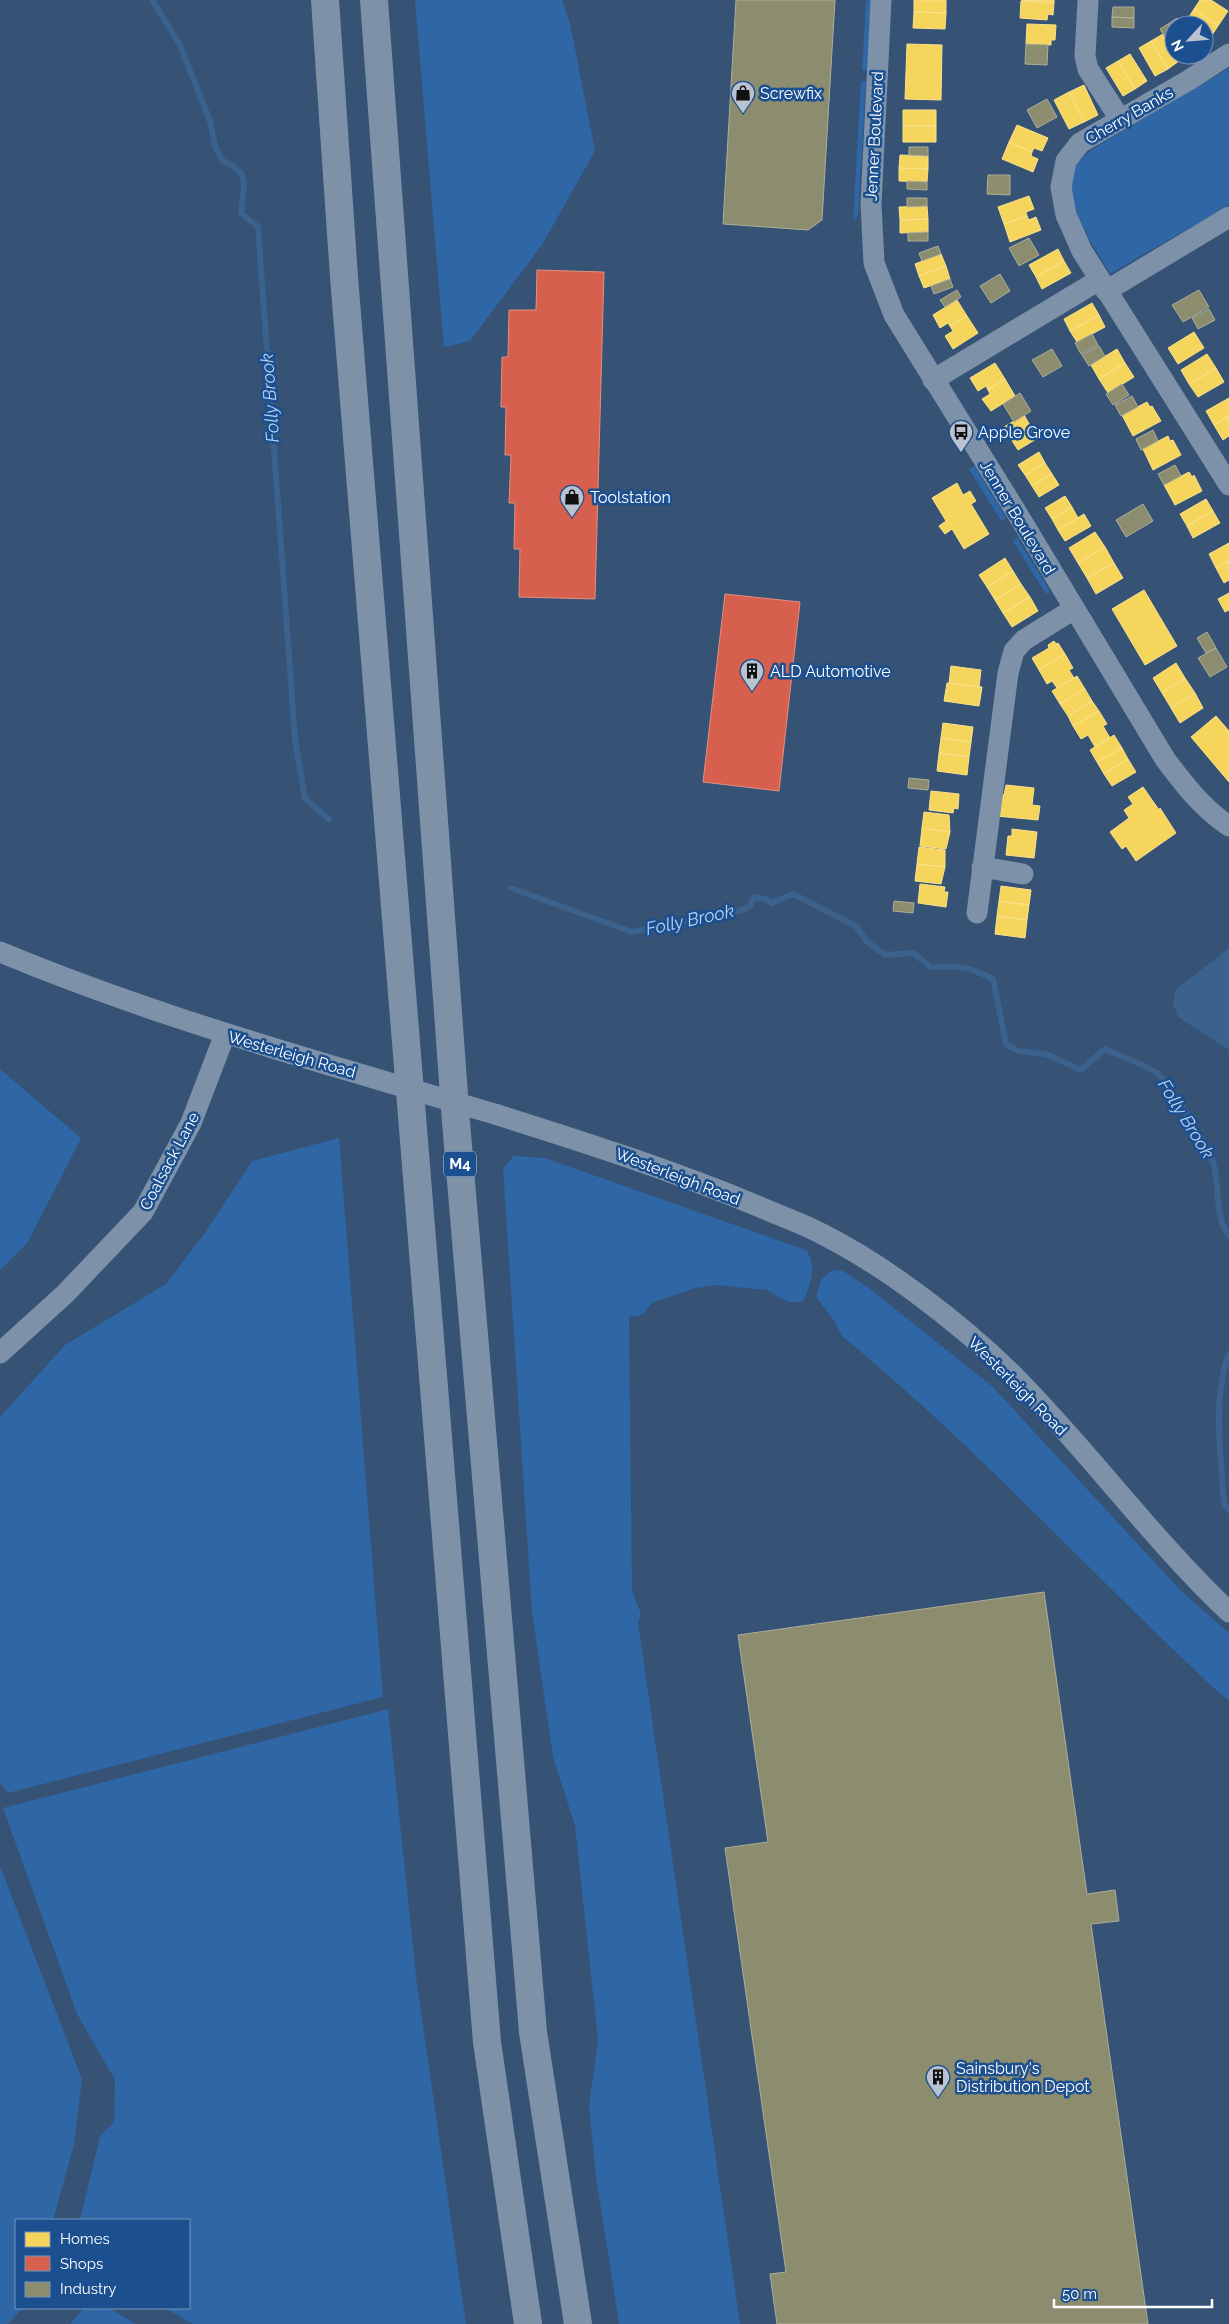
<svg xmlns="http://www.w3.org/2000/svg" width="1229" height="2324" font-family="Raleway,sans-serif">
<rect width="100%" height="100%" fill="#365274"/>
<path fill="#2f66a5" d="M415 0H562L570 23 595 151 542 245 470 341 444 347Z
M866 0H871L867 71 862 70Z
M1229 68V205L1110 274C1096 250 1063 202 1072 174 1075 164 1083 157 1091 150Z
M861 81 866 82 858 216 853 221Z
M975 466 1006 518 1001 521 969 469Z
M1017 538 1050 591 1046 594 1013 541Z
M0 1069 81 1138 28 1242 0 1270Z
M339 1138 383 1697 8 1793 0 1783V1417L65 1345 166 1284 207 1230 252 1161Z
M514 1156 545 1158 806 1250C818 1266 810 1285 803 1302H788L767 1290 716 1285 695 1288 652 1303 642 1315 629 1317 632 1591 641 1614 638 1623 740 2324H619L596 2177 589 2106 598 2040 575 1826 553 1757 532 1612 503 1168Z
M832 1270 843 1271 869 1288 993 1387 1182 1592 1229 1633V1700L1218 1692C1091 1574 976 1446 842 1336L833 1319 816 1297 821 1280Z
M388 1709 417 1984 466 2324H193L165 2308H189V2220H80L100 2136 114 2122 115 2080 77 2014 3 1808Z
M0 1866 82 2079 74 2145 53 2220H16V2308H23L8 2324H0Z
M84 2308H109L136 2324H70Z"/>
<path fill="#3b618d" d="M1229 948V1050L1178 1017 1173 1004 1175 990Z"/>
<path fill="#f6d55c" stroke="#f9e28d" d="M914 0H946V13L914 12Z
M1021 0H1054V3Z
M1200 0H1211L1228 11 1218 26 1194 9Z
M1021 1 1054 3 1053 15 1048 14 1047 20 1020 18Z
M1194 9 1218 26 1210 38 1204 34V25H1190L1186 22Z
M914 12 946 13 945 29 913 28Z
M1027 24 1056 25 1055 40H1051V45L1026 44Z
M1163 34 1179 61 1168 69 1151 41Z
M1151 41 1168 69 1155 76 1139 48Z
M907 44 942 45 941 100 905 99Z
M1130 54 1147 81 1135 89 1118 61Z
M1118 61 1135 89 1123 96 1106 68Z
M1084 85 1098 115 1084 122 1069 92Z
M1069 92 1084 122 1069 129 1054 100Z
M903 110H936V126H903Z
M1017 125 1048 138 1042 151 1034 148 1032 152 1009 142Z
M903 126H936V142H903Z
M1009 142 1032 152 1031 156 1038 159 1033 172 1002 159Z
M900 155 928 156V169L899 168Z
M899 168 928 169 927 182 899 181Z
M1029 196 1034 209 1026 212 1027 216 1004 224 998 207Z
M927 206 928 219 900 220 899 207Z
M1027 216 1029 220 1036 217 1041 230 1010 242 1004 224Z
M928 219V232L900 233V220Z
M1058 249 1064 261 1036 277 1029 265Z
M941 254 946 266 919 276 915 264Z
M1064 261 1071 273 1042 289 1036 277Z
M946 266 950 279 924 288 919 276Z
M957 300 967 316 950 326 948 323 940 328 933 315Z
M1092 303 1099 315 1070 331 1064 319Z
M1099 315 1105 327 1077 342 1070 331Z
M967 316 978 333 953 349 945 336 953 331 950 326Z
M1194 332 1204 348 1178 364 1168 348Z
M1117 349 1125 363 1099 379 1091 365Z
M1207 354 1216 368 1189 384 1181 370Z
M995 363 1005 379 988 390 986 386 978 391 970 378Z
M1125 363 1134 377 1108 393 1099 379Z
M1216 368 1224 382 1198 397 1189 384Z
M1005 379 1015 396 991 411 982 399 990 394 988 390Z
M1229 398V416L1214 425 1206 411Z
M1147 402 1150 407 1152 406 1161 421 1133 436 1122 415Z
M1024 415 1031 427 1011 439 1004 427Z
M1229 416V436L1223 440 1214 425Z
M1031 427 1038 438 1018 450 1011 439Z
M1168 436 1170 441 1173 440 1181 455 1153 470 1143 449Z
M1039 452 1045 463 1025 475 1018 465Z
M1045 463 1052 474 1032 486 1025 475Z
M1189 472 1192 477 1194 475 1202 491 1175 505 1164 485Z
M1052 474 1059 485 1039 497 1032 486Z
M957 483 963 495 970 491 976 501 971 504 989 534 964 549 952 529 945 534 939 526 946 521 932 498Z
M1065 496 1072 507 1052 519 1045 508Z
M1206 499 1213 511 1187 526 1180 514Z
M1072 507 1078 518 1058 530 1052 519Z
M1213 511 1220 523 1193 538 1187 526Z
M1084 514 1091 526 1065 541 1058 530Z
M1095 532 1105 547 1078 563 1069 548Z
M1229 543V561L1216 568 1209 554Z
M1105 547 1114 563 1087 578 1078 563Z
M1005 558 1013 571 987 587 979 575Z
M1229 561V580L1224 583 1216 568Z
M1114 563 1123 578 1096 594 1087 578Z
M1013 571 1021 584 995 600 987 587Z
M1021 584 1030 597 1003 613 995 600Z
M1144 590 1177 646 1145 665 1112 609Z
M1229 593V610L1225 612 1218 599Z
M1030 597 1038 611 1012 627 1003 613Z
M1054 641 1056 644 1058 643 1065 654 1039 670 1032 658 1049 648 1048 645Z
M1065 654 1073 668 1069 670 1074 678 1057 688 1052 681 1047 684 1039 670Z
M1176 663 1185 678 1162 693 1153 678Z
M951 666 981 670 979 687 949 683Z
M1077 676 1085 689 1060 704 1052 691Z
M1185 678 1195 693 1171 708 1162 693Z
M947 683 982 687 979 706 944 701Z
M1085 689 1092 701 1068 716 1060 704Z
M1195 693 1203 708 1180 723 1171 708Z
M1092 701 1099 711 1073 726 1068 716Z
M1099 711 1107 724 1103 726 1110 738 1095 747 1088 735 1081 739 1073 726Z
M1216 716 1229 731V782L1191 737Z
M943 723 973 727 971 742 941 738Z
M1114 735 1122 748 1097 762 1090 750Z
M941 738 971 742 969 757 939 753Z
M1122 748 1128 759 1104 774 1097 762Z
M939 753 969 757 967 775 937 771Z
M1128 759 1136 772 1112 786 1104 774Z
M1006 785 1034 788 1032 805 1040 806 1038 820 996 816 998 794 1004 795Z
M1143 787 1159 810 1160 808 1176 833 1136 861 1126 846 1122 849 1110 832 1129 818 1124 810 1133 804 1128 797Z
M931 791 959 794 958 809 954 808 953 813 929 810Z
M924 812 949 815 950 832 922 828Z
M922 828 950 832 946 849 920 846Z
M1012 829 1037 832 1034 858 1006 855 1008 836H1012Z
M919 847 945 850V867L917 864Z
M917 864 945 867 941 884 915 881Z
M920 884 945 887 944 892H948L946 907 918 903Z
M1001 886 1031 890 1029 905 999 901Z
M999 901 1029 905 1027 920 997 916Z
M997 916 1027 920 1025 938 995 934Z"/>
<path fill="#d6604d" stroke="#e29082" d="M537 270 604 272 595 599 519 597 520 549H514L515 503H509L511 455H505L506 407H501L502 357H508L509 310H536Z
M725 594 800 602 779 791 703 782Z"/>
<path fill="#8c8c6e" stroke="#aeae9a" d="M736 0H835L822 220 808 230 723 224Z
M1113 7H1134V18L1112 17Z
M1112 17 1134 18V28L1112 27Z
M1177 18 1182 25H1174V33L1168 24Z
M1168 24 1174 33V46L1171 47 1160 29Z
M1026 44 1048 45 1047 65 1025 64Z
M1047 99 1057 117 1037 128 1027 110Z
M909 147H928V156L909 155Z
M988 175H1010V195L987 194Z
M907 181 927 182V190L907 189Z
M907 198H927V206L907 207Z
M928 232V241H908V233Z
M1029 238 1039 255 1019 266 1009 248Z
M938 246 941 254 922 261 919 253Z
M1000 274 1010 291 991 303 980 286Z
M950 279 953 287 934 294 931 286Z
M957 290 961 297 945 307 940 300Z
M1199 290 1209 307 1183 322 1172 305Z
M1209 309 1215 320 1198 329 1192 318Z
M1092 334 1098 345 1081 354 1075 343Z
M1099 346 1105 356 1089 366 1082 355Z
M1052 349 1062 366 1043 377 1032 360Z
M1122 384 1129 395 1113 405 1106 394Z
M1020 393 1031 411 1014 422 1003 404Z
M1132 396 1138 407 1121 416 1115 405Z
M1153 430 1158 441 1141 450 1136 439Z
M1175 465 1181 476 1164 485 1158 474Z
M1143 504 1153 521 1126 537 1116 520Z
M1207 632 1216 648 1206 653 1197 638Z
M1216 648 1227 667 1210 677 1198 658Z
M909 778 929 780 928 790 908 788Z
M894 901 914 903 913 913 893 911Z
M1044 1592 1087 1894 1115 1890 1119 1921 1091 1924 1148 2324H777L770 2274 786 2272 725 1848 768 1842 738 1635Z"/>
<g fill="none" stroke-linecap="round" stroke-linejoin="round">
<path stroke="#3b618d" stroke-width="6" d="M152 0 180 45 210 121 215 146 223 161C252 173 243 186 241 213L258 227 295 739 305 799 329 819
M511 888 632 932 742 910 750 906 754 897 766 899 772 903 793 894 856 926 866 941 885 955 913 953 931 967C957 965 970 967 993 979L1006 1044 1018 1051 1046 1054 1081 1070 1105 1049C1122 1057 1143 1063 1158 1074 1168 1081 1212 1153 1214 1165 1220 1189 1214 1216 1229 1236
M1229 1354C1212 1395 1221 1460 1224 1504L1229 1510"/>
<path stroke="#7d92a8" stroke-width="21" d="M881 0 871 204 874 263 894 315 1020 518 1165 759C1184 784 1202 808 1229 826
M1088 0 1085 56 1088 69 1120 119
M1229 54 1189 80 1080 143 1066 161 1061 187 1066 215 1082 251 1229 485
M1106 291 1229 217
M933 380 1099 280
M982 867 1023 874
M977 913 1008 673 1014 651 1024 640 1074 609
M0 952C115 1000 234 1037 353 1072
M498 1115C587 1143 674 1171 760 1207 780 1216 802 1223 822 1234 886 1266 961 1324 1012 1374 1088 1450 1151 1538 1229 1612
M0 1353 65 1294 143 1212 191 1123 225 1034"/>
<path stroke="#7e92a7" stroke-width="28" d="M325 0 344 277 487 2042 528 2324
M374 0 456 1122 533 2032 578 2324"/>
<path stroke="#7d92a8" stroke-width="21" d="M353 1072 498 1115"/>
</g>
<defs>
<g id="shop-pin" transform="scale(1.25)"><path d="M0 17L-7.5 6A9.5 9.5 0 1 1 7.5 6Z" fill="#b9c2ce" stroke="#1b4f8f"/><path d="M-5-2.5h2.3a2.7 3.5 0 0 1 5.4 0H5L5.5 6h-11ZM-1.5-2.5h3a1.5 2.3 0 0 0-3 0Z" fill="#111"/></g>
<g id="bus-pin" transform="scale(1.25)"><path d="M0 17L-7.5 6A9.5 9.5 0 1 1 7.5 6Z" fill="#b9c2ce" stroke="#1b4f8f"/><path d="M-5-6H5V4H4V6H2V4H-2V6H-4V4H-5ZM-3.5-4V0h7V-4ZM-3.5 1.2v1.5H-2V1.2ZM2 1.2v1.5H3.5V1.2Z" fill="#111"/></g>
<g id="building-pin" transform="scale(1.25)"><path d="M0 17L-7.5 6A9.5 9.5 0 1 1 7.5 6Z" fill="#b9c2ce" stroke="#1b4f8f"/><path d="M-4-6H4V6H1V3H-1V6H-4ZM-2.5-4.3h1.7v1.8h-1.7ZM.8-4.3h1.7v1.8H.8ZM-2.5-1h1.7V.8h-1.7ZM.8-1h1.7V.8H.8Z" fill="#111"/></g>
</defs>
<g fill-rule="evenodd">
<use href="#shop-pin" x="743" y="93"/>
<use href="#bus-pin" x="961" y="432"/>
<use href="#shop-pin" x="572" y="497"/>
<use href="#building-pin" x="752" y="671"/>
<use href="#building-pin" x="938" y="2077"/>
</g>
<g text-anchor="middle" stroke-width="5" stroke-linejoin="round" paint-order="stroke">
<rect fill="#1b4f8f" stroke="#bbcadd" stroke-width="1" x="444" y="1151.5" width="32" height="25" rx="4"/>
<g font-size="15" font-weight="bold" fill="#fff">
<text x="460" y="1169">M4</text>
</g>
<g font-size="16" fill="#fff" stroke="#1b4f8f" text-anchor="start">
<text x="760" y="99">Screwfix</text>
<text x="978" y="438">Apple Grove</text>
<text x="590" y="503">Toolstation</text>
<text x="770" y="677">ALD Automotive</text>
<text x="956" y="2074">Sainsbury's<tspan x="956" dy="18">Distribution Depot</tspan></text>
</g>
<g font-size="16" fill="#fff" stroke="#1b4f8f">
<text transform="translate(1129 115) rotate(-30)" y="6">Cherry Banks</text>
<text transform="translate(874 136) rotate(-87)" y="6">Jenner Boulevard</text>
<text transform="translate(1018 517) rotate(59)" y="6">Jenner Boulevard</text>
<text transform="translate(292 1054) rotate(16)" y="6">Westerleigh Road</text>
<text transform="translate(169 1161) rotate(-62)" y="6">Coalsack Lane</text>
<text transform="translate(678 1176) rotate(21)" y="6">Westerleigh Road</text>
<text transform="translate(1018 1386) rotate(45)" y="6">Westerleigh Road</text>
</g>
<g font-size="18" font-style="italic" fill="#b5d3f5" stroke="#1b4f8f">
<text transform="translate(270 398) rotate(-94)" y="6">Folly Brook</text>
<text transform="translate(690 920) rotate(-12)" y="6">Folly Brook</text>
<text transform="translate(1186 1119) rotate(58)" y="6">Folly Brook</text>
</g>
</g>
<rect x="15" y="2219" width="175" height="90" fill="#1b4f8f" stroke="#7695bc"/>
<rect x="25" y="2232" width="25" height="15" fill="#f6d55c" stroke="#7695bc"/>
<text x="60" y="2244" font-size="15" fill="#ffffff">Homes</text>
<rect x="25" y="2256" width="25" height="15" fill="#d6604d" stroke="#7695bc"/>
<text x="60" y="2269" font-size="15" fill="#ffffff">Shops</text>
<rect x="25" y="2282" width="25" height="15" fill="#8c8c6e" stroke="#7695bc"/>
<text x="60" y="2294" font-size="15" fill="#ffffff">Industry</text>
<g transform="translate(1189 40) rotate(244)"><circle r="24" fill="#1b4f8f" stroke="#7695bc"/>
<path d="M0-4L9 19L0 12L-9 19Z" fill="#b9c2ce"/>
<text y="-8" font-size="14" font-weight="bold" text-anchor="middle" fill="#ffffff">N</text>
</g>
<path d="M1054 2299v8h158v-8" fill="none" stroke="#ffffff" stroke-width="2.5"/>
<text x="1062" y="2299" font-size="15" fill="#ffffff" stroke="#1b4f8f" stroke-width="4" paint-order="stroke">50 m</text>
</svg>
